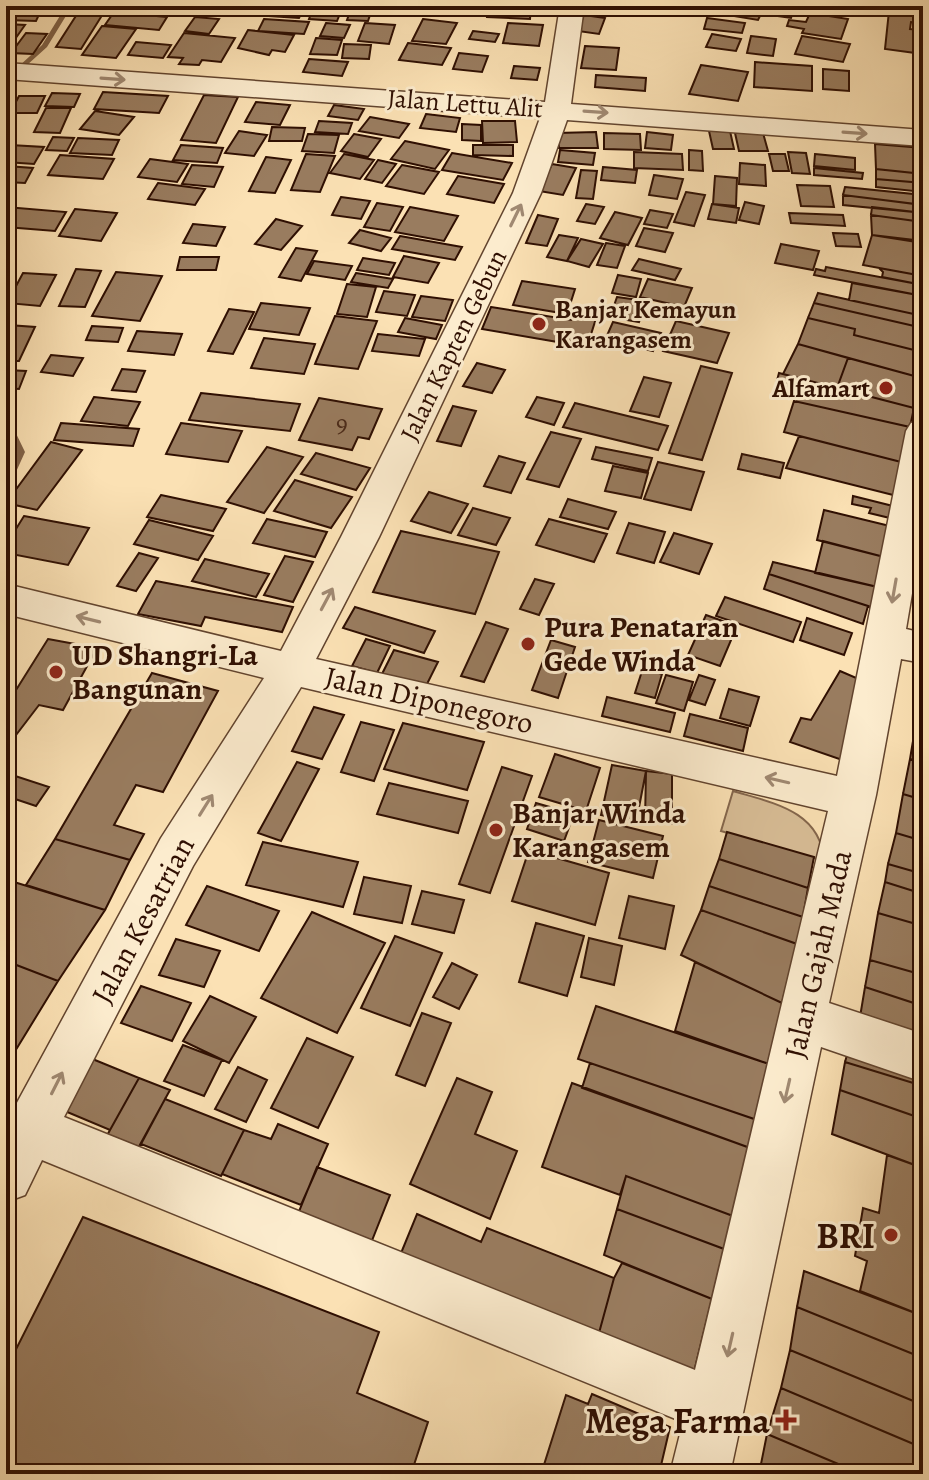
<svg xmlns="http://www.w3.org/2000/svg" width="929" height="1480" font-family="Alegreya,serif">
<rect width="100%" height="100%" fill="#fbe1b4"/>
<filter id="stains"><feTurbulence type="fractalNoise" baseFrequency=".0025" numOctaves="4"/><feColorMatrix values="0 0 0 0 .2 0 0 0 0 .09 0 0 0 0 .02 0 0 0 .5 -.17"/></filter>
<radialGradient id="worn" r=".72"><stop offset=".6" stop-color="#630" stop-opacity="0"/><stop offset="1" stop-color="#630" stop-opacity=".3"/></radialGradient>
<path fill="#d8bd96" stroke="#84664c" stroke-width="2" d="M733 791C773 803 821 811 824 861L721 831Z"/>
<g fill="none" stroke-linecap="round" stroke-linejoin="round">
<path fill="#806248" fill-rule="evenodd" d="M66 6H72L47 47 6 84V78L42 45Z
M6 418 10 421 25 452 11 483 6 486V473L15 452 6 431Z"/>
</g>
<path fill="#997c5f" stroke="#2f0f02" stroke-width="2" d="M6 6H43L36 21 6 20Z
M119 6H160L156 12 117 9Z
M166 6H197L190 16 161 14Z
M275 6H305L299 18 270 16Z
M314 6H343L337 21 309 19Z
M352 6H373L368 21 347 20Z
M488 6H531L530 19 487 17Z
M733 6H765L758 20 728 15Z
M773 6H795L791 18 770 15Z
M848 6H923V14Z
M81 8 106 9 81 49 56 47Z
M889 11 922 14V23L911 22 910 29 923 30V54L885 49Z
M114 12 167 17 159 30 105 25Z
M810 13 848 19 841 39 802 33 804 29 787 26 789 20 806 22Z
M584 15 605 18 599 34 578 31Z
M195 17 219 19 209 34 185 31Z
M707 18 745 23 742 33 704 29Z
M264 19 309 22 304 34 258 31Z
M423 19 457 23 446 44 412 41Z
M326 23 350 25 344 38 320 36Z
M365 23 395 25 389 44 358 41Z
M508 23 543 25 539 46 503 43Z
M6 24 25 25 13 42 6 41Z
M102 26 136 29 116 58 82 55Z
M248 30 294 35 285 52 272 50 269 55 238 48Z
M473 31 499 34 495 42 469 39Z
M26 33 47 34 33 54 11 53Z
M184 33 235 38 221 62 202 60 199 65 179 64 183 58 168 57Z
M712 34 741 39 736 51 706 47Z
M751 36 776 39 773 56 747 53Z
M802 36 850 44 843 62 795 54Z
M316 38 342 40 337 55 310 54Z
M136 42 171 45 163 58 128 55Z
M408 43 451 48 442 65 399 60Z
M344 44 371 45 369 59 342 58Z
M585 46 619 48 616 70 581 68Z
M459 53 488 56 482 72 453 69Z
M309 59 348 62 342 76 303 72Z
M755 62 812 66V91L754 87Z
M701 65 748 72 738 101 689 94Z
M514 66 540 68 537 80 511 78Z
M823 69 849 71V91L823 89Z
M596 75 646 78 645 91 595 87Z
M103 92 168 96 159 113 94 109Z
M52 93 80 94 74 107 45 106Z
M204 95 238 97 216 143 181 140Z
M19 96H45L37 113H10Z
M256 102 290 105 280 125 245 122Z
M334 105 364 109 358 120 328 116Z
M46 108H71L60 133 34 132Z
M95 111 134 117 119 135 80 129Z
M426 114 460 118 456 132 420 128Z
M370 117 409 124 399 138 359 131Z
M319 121 352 123 348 134 315 132Z
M482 121H515L517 142 483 143Z
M462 124 481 125V141L462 140Z
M272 127 305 128 302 141H269Z
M239 131 267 135 254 156 225 153Z
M709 131H730L734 149H713Z
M596 132 598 148H559L557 133Z
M647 132 673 135 671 150 645 148Z
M604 133 640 134 641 150 604 149Z
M735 133H763L768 151H739Z
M308 134 339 135 334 153 302 151Z
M354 134 381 139 368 157 341 151Z
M53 137 74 138 67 151 46 150Z
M78 138 119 140 112 155 70 153Z
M405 141 449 150 435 169 391 159Z
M875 144 923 148V174L876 169Z
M10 145 44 147 34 164 6 162Z
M181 145 223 148 217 163 173 160Z
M473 145H513V156L473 155Z
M560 150 595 153 593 165 558 162Z
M689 150 702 151 703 171 689 170Z
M634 152 682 154 683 170 634 168Z
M788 152 806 153 810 174 792 173Z
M452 153 512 163 503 180 442 170Z
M306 154 335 156 320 192 291 190Z
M344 154 374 160 360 179 330 173Z
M769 154H785L789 171H773Z
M815 154 855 158V170L814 166Z
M60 155 114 159 103 179 48 175Z
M266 157 291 160 275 193 249 191Z
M150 159 188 164 177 182 138 177Z
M378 160 396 164 382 183 365 179Z
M740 163 765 165 766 186 739 184Z
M552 164 576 168 563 195 539 191Z
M192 165 223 167 214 187 182 184Z
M402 165 439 172 424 194 386 186Z
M6 166 33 168 25 183 6 182Z
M603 167 637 170 635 183 601 180Z
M814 168 863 173 862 179 814 175Z
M876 169 923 174V183L876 179Z
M581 170 597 171 593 199 576 198Z
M654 175 683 179 677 199 649 195Z
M458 176 504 184 494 203 447 194Z
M715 176 737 178 736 206 713 204Z
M876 179 923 183V192L876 187Z
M158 183 205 189 195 205 148 199Z
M797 185 830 186 834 207 801 206Z
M845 187 923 195V205L843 195Z
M686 192 705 195 694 226 674 222Z
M843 195 923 205V213L843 205Z
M341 197 370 201 361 219 332 215Z
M745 202 764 206 759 224 739 220Z
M377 203 403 207 390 231 364 227Z
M586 204 604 207 595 224 577 221Z
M712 204 739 208 736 223 708 219Z
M6 207 66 212 55 231 6 227Z
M410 207 458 216 444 241 395 232Z
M872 207 923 213V222L871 215Z
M75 209 117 213 101 241 59 236Z
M650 210 673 214 667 228 644 224Z
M615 212 642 218 628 245 600 238Z
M789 213 843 215 845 226 791 223Z
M538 215 558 219 547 246 526 243Z
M871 215 923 222V241L872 235Z
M276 219 302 226 281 250 255 244Z
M193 224 225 227 216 246 183 243Z
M644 228 673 233 665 252 636 246Z
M360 230 391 238 381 251 349 243Z
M833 233 858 234 861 247 836 246Z
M559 235 578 238 567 261 547 257Z
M872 235 923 243V276L863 265Z
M400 236 462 247 455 260 392 249Z
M581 239 603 244 589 267 567 261Z
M606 243 625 246 617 268 597 265Z
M781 244 819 251 813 270 775 263Z
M296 248 317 251 301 281 279 277Z
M404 256 439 263 428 283 393 277Z
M180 257H219L216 270H177Z
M363 258 395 263 389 275 357 270Z
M639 259 681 269 675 280 632 270Z
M314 261 352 266 345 280 307 274Z
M826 267 923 285V296L814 275 816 269 825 271Z
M879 268 923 276V285L882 277 883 272Z
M76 269 101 271 85 307 59 306Z
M116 272 162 276 140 321 92 316Z
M23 273 56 275 40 306 7 303Z
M356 273 393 279 388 288 351 282Z
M618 275 641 279 636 297 612 293Z
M648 279 692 288 684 307 640 297Z
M522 281 575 289 567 314 513 305Z
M852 283 923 296V316L849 300Z
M347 284 376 287 367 317 337 314Z
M384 291 415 295 407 316 376 312Z
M818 293 923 316V328L814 303Z
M421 296 453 300 445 321 412 317Z
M617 297 646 301 639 322 610 317Z
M261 303 310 308 299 335 249 329Z
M814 303 923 328 922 352 854 335 855 329 808 318Z
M491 307 571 320 575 309 598 312 587 347 482 329Z
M229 309 254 312 233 354 208 351Z
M335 316 377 321 358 369 315 364Z
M405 318 442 325 436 339 398 332Z
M808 318 855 329 854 335 922 352 918 377 798 344Z
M676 321 729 333 717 363 663 351Z
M613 322 661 333 653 351 605 340Z
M8 325 35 327 19 361H6Z
M92 326 123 328 118 342 86 340Z
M137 331 182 334 174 355 128 351Z
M378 334 425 339 419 356 372 351Z
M264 338 315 344 304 374 251 368Z
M798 344 848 358 837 388 783 374Z
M51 355 83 358 73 376 41 372Z
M848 358 918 377 914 408 837 388Z
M477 363 505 370 492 393 463 386Z
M701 366 732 373 702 460 669 453Z
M122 369 145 371 136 392 112 390Z
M6 370 26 371 19 389 6 388Z
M779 373 914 408 910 427 794 401 797 389 776 384Z
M644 377 671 383 659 417 630 411Z
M201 393 300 404 290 431 189 420Z
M94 397 140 402 128 426 81 421Z
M537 397 564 403 554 425 526 417Z
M319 398 382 409 369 439 358 437 352 450 299 440Z
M794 401 910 427 905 463 784 432Z
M575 403 668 426 658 450 563 427Z
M453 406 476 411 461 446 437 441Z
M61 423 139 429 133 446 54 440Z
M181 423 242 431 228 462 166 454Z
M551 432 581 439 559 487 527 479Z
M799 436 905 463 901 497 786 468Z
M51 442 82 450 37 510 6 503Z
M267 447 303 457 264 513 227 502Z
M596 447 652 458 648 471 592 459Z
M316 453 370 468 356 490 301 474Z
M742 454 784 463 780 478 738 469Z
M499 456 525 463 511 493 484 486Z
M658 462 704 472 691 510 644 499Z
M613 466 648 473 641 498 605 491Z
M295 480 352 497 331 528 274 511Z
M429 492 468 504 451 533 411 521Z
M161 495 226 509 213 531 147 517Z
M853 496 897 507 894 519 869 513 871 508 852 504Z
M568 499 616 512 608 529 560 517Z
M473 508 510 518 496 545 458 535Z
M824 510 894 527 888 558 817 540Z
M24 516 89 528 68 565 6 553V545Z
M267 519 327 532 315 557 253 543Z
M549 519 607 534 594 562 536 545Z
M149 520 213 536 198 560 134 544Z
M629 523 665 532 654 563 617 553Z
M401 531 499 552 475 614 373 592Z
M674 533 712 544 699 574 660 562Z
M823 541 888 558 882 588 815 573Z
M139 553 158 558 136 591 117 586Z
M285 556 313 562 293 602 264 595Z
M205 559 269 574 256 597 192 581Z
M773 562 882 588 877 609 769 574Z
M769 574 868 606 863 624 764 589Z
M535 579 554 584 539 615 520 609Z
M156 581 293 607 282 632 205 617 201 626 138 614Z
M725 597 801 622 793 642 716 616Z
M355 607 435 631 424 653 343 628Z
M706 615 737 626 720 666 688 655Z
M807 618 852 633 844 655 800 640Z
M486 622 508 629 484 682 461 676Z
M48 639 97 648 63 710 39 705 6 748V696L11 698Z
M366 639 390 646 377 673 352 666Z
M551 640 575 647 558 698 532 690Z
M394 650 438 662 424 690 381 676Z
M643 668 662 674 655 698 635 693Z
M840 671 868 683 851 763 790 742 801 718 811 720Z
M152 673 218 691 163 792 136 785 114 825 144 834 130 860 55 839Z
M666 675 693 682 684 711 656 703Z
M699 675 715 680 705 705 689 700Z
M729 689 759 697 750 726 720 718Z
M607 697 675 713 670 732 602 716Z
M314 707 344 715 322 759 292 751Z
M690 714 748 728 743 751 684 736Z
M918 714 923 716V743L913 741Z
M361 722 394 730 374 781 341 772Z
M403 723 484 742 467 790 384 769Z
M913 741 923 743V762L910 759Z
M555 754 600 768 586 811 539 797Z
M910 759 923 762V800L903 794Z
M297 762 319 769 281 841 258 833Z
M612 765 646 771 636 823 601 815Z
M502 767 532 776 490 893 459 884Z
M646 771 672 774V824L645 821Z
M6 773 49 787 36 806 6 796Z
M389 783 468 801 458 833 377 814Z
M903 794 923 800V841L896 833Z
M536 803 574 814 564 841 527 829Z
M599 820 663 836 653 878 588 862Z
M727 832 814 857 808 888 719 859Z
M896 833 923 841V874L888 864Z
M55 839 130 860 105 910 26 885Z
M263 842 358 862 343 907 246 885Z
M529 850 609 873 595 925 512 901Z
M719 859 808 888 803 917 709 886Z
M888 864 923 874V894L885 882Z
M364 877 411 886 402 923 354 914Z
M14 882 105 910 58 981 6 961V894Z
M885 882 923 894V926L878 913Z
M207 886 279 911 259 951 186 925Z
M709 886 803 917 797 944 701 910Z
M422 891 464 900 454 933 412 924Z
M629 896 674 906 665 949 619 938Z
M701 910 797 944 782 1003 681 955Z
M312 912 385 943 337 1033 261 998Z
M878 913 923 926V975L870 960Z
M536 923 584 936 567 996 519 982Z
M395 936 442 953 410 1026 361 1008Z
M589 938 622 946 614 985 581 977Z
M176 939 220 951 204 987 159 975Z
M870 960 923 975V1006L865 987Z
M6 961 58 981 6 1066Z
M695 962 782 1003 769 1064 675 1031Z
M452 963 477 975 459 1009 433 997Z
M141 986 191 1003 172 1041 121 1023Z
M865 987 923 1006V1049L858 1029Z
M210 996 256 1017 229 1063 183 1041Z
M596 1006 769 1064 757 1120 578 1059Z
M422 1013 451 1023 425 1086 396 1075Z
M307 1038 353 1057 318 1128 271 1108Z
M851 1041 923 1065V1086L845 1062Z
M183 1045 222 1060 204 1096 164 1081Z
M90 1058 139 1078 110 1130 60 1109Z
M845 1062 923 1086V1119L840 1090Z
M590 1063 757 1120 750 1148 582 1088Z
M238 1067 267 1080 246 1122 215 1109Z
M139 1078 170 1090 136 1152 105 1139Z
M457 1078 492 1092 475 1134 517 1151 490 1219 410 1184Z
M572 1083 750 1148 733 1216 626 1176 620 1195 542 1167Z
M840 1090 923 1119V1168L832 1134Z
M165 1099 244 1130 221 1176 141 1144Z
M278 1124 328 1144 301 1205 222 1174 244 1130 271 1139Z
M887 1155 923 1168V1316L860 1291 867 1261 855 1256 863 1208 879 1213Z
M317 1167 390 1195 371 1243 298 1214Z
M626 1176 733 1216 724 1249 617 1209Z
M617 1209 724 1249 712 1299 604 1255Z
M417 1214 481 1242 487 1228 614 1278 599 1333 399 1258Z
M83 1217 379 1332 357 1393 428 1422 411 1474H6V1369Z
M622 1263 712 1299 694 1372 599 1333 614 1278Z
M804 1271 923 1316V1358L797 1307Z
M797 1307 923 1358V1405L790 1350Z
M790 1350 923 1405V1448L781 1388Z
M781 1388 923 1448V1474H862L767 1434Z
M592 1394 670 1427 659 1474H558L543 1468 566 1395 588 1404Z
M767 1434 862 1474H759Z"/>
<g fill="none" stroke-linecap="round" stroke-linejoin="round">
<g stroke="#62442e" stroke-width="3">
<path id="minor" d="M560 6H584L571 104 923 130V146L567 120 541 193 379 537 316 659 837 776 906 431 911 423 923 419V528L906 629 923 633V663L901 659 876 795 829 1003 923 1034V1082L821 1047 730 1474H670L683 1422 42 1160 25 1195 6 1202V1123L161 838 264 678 6 614V584L281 651 341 537 513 193 540 118 6 79V63L545 102ZM301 687 828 811C783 997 740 1183 695 1370L64 1117 193 866Z"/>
</g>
<use href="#minor" fill="#fcecce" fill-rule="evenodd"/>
</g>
<defs><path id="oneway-shaft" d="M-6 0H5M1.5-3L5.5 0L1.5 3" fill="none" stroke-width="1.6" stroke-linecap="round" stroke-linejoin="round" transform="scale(2)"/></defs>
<g stroke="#a08972">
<use href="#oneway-shaft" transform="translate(113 79) rotate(4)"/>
<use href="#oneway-shaft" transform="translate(596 112) rotate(4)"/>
<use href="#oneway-shaft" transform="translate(855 133) rotate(4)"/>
<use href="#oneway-shaft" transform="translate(516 215) rotate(-64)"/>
<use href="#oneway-shaft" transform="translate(894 591) rotate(100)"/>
<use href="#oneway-shaft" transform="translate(327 599) rotate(-62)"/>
<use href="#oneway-shaft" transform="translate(88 619) rotate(-166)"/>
<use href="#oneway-shaft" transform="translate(777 780) rotate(-167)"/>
<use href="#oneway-shaft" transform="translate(206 805) rotate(-58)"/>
<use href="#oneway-shaft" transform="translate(57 1083) rotate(-63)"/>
<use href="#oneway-shaft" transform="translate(787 1091) rotate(103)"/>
<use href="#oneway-shaft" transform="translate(730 1345) rotate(103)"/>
</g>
<g fill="#8f2418" stroke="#fcecce" stroke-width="3">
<circle cx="539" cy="324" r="8"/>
<circle cx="886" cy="388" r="8"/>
<circle cx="528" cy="644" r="8"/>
<circle cx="56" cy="672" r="8"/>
<circle cx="496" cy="830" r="8"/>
<circle cx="891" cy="1235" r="8"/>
<path d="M782 1408h8v8h8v8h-8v8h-8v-8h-8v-8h8z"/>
</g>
<g text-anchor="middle" stroke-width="6" stroke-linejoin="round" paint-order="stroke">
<g font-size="26" fill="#2f0f02" stroke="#fcecce">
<text transform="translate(465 103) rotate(4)" y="9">Jalan Lettu Alit</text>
<text transform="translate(453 345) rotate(-64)" y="9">Jalan Kapten Gebun</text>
</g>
<g font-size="26" font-weight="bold" fill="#2f0f02" stroke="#fcecce" text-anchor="start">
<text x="555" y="318">Banjar Kemayun<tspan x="555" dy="30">Karangasem</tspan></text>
<text x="870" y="397" text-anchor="end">Alfamart</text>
</g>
<g font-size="26" fill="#4a2a19">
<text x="342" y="432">9</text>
</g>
<g font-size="30" font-weight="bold" fill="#2f0f02" stroke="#fcecce" text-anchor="start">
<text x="544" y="637">Pura Penataran<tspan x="544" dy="34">Gede Winda</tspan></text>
<text x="72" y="665">UD Shangri-La<tspan x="72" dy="34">Bangunan</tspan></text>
<text x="512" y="823">Banjar Winda<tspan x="512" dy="34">Karangasem</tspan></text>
</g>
<g font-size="30" fill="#2f0f02" stroke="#fcecce">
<text transform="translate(429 700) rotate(13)" y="10">Jalan Diponegoro</text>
<text transform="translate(143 920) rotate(-62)" y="10">Jalan Kesatrian</text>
<text transform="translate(818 954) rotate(-77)" y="10">Jalan Gajah Mada</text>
</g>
<g font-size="36" font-weight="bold" fill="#2f0f02" stroke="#fcecce" text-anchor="end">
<text x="875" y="1248">BRI</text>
<text x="770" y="1433">Mega Farma</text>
</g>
</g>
<rect width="929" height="1480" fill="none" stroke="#fbe1b4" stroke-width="32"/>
<rect x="8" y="8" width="913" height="1464" fill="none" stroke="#2f0f02" stroke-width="4"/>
<rect x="16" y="16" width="897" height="1448" fill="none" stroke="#2f0f02" stroke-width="2"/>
<rect width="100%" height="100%" filter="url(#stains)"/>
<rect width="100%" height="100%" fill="url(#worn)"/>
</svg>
